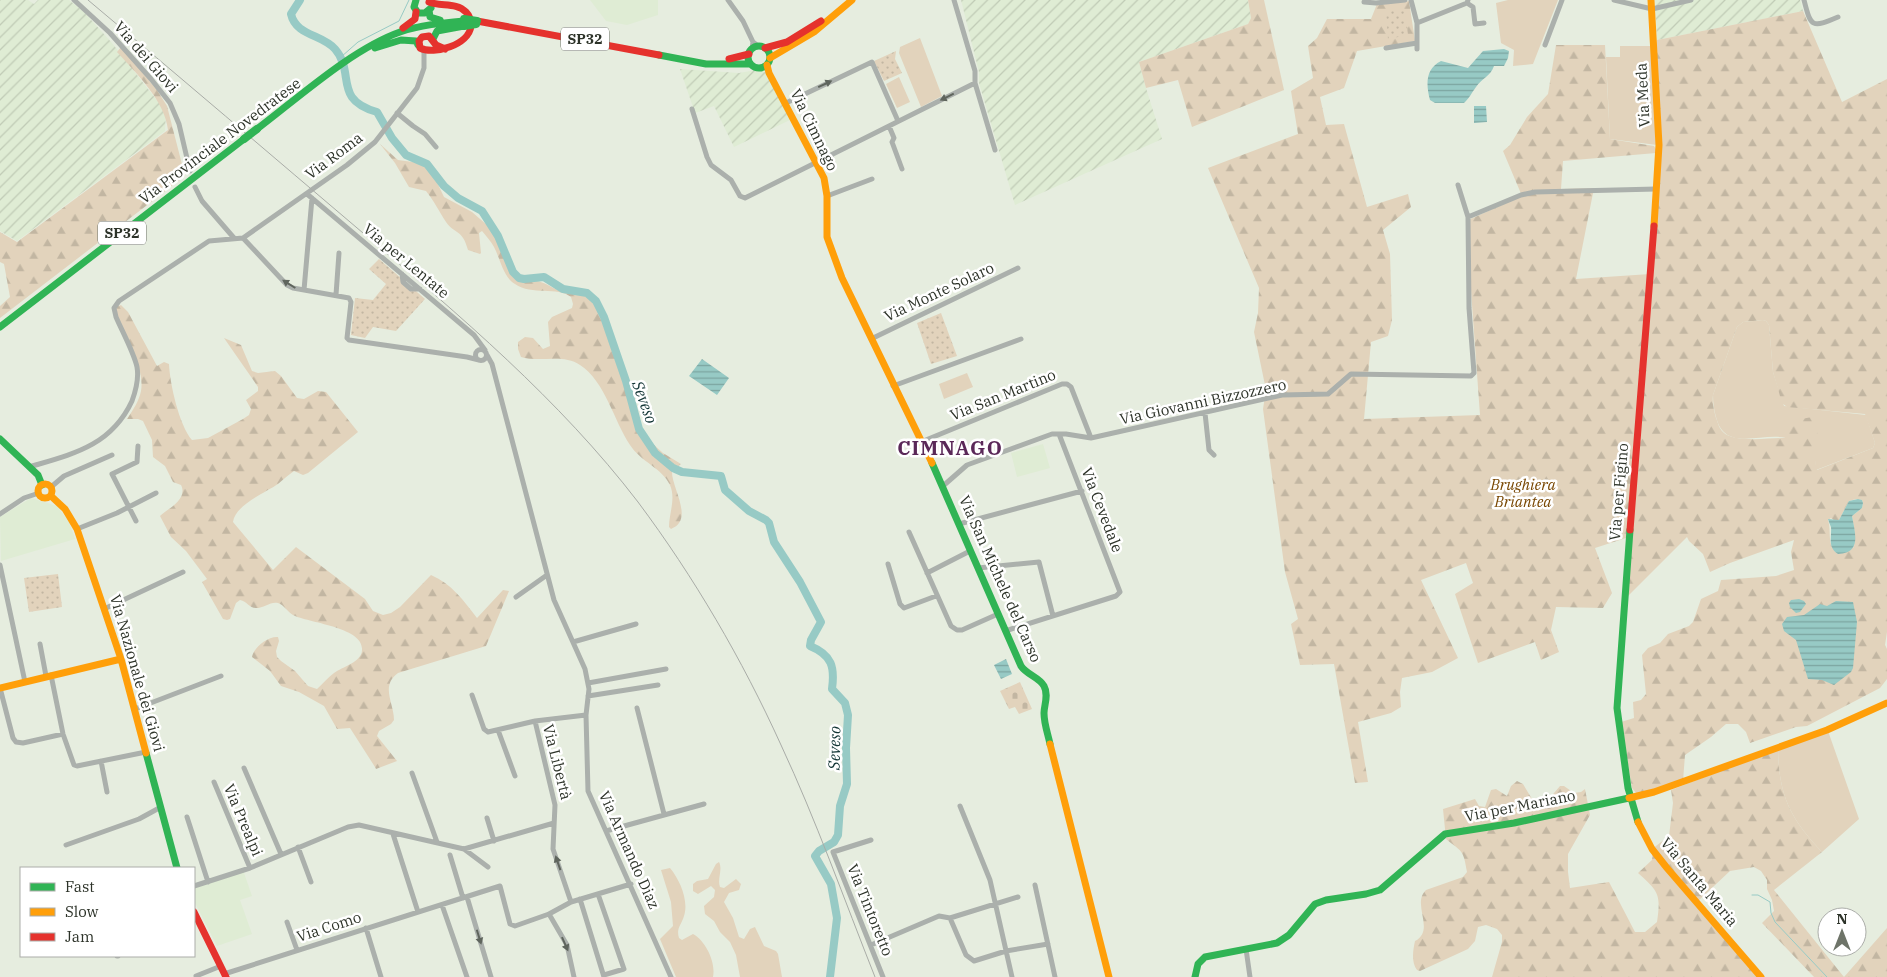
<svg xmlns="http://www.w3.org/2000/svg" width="1887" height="977" font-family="'IBM Plex Serif',serif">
<defs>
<pattern id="industrial-furrows" width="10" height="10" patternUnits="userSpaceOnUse" patternTransform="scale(1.25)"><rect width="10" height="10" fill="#dfecd4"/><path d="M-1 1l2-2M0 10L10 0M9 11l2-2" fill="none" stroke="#c0cbb6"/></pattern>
<pattern id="forest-firs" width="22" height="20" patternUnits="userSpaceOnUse" patternTransform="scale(1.25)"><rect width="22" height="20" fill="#e2d3bc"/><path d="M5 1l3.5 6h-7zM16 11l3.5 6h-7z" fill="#c2b6a2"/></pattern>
<pattern id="cemetery-stones" width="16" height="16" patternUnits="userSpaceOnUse" patternTransform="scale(1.25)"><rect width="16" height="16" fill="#e2d3bc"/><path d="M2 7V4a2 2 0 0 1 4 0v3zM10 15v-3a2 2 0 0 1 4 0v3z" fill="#c2b6a2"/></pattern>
<pattern id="park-dots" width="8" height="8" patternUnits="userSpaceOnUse" patternTransform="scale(1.25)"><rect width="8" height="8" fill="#e2d3bc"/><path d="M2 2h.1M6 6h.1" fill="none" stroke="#c2b6a2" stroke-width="1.8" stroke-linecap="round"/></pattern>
<pattern id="water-rules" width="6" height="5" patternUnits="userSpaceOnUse" patternTransform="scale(1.25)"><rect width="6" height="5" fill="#97cac5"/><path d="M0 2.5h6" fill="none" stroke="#7ca5a0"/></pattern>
</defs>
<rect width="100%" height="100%" fill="#e6eddf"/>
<path fill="#dfecd4" d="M590 0H658V15L627 25 606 21Z
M1043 444 1050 468 1017 477 1011 453Z
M31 498 57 506 69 522 75 539 1 561 0 517Z
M243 870 252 896 240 900 252 934 217 946 194 901V886Z"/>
<path fill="url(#industrial-furrows)" d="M0 0H28L34 4 38 0H69L83 11 112 43 166 112 165 131 17 241 0 231Z
M961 0H1248L1251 18 1248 24 1139 62 1146 88 1162 139 1015 205 979 83V72Z
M1655 0H1800L1803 11 1657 40Z
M680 69 739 73 756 70 766 72 792 119 734 147 714 106 695 113Z"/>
<path fill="#e2d3bc" d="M1508 0H1558L1533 64 1513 66 1514 50 1501 43 1496 3Z
M920 38 942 96 921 107 899 53 900 47Z
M1620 46H1651L1657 145 1610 139 1606 57H1620Z
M899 77 910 102 897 108 886 84Z
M1763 320 1766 321 1769 325 1773 372 1784 406 1866 415 1875 443 1873 448 1816 470 1814 451C1806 447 1796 441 1786 438 1761 432 1725 453 1716 417 1714 410 1713 403 1713 395L1737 327 1743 322Z
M967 373 973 387 944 399 939 384Z
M1828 731 1859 819 1822 852C1790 818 1779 796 1778 749Z
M719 862C723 870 717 879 720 887L724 888 736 879 741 884 739 890 729 893 724 902 733 918 739 937 744 939 750 929 755 927 764 946 776 951 778 954 782 977H740L736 955 730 942 720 932 714 921 705 914 704 906 714 897 715 890 711 886 698 894 693 891V884L697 881 708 879 716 864Z
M670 868C680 880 689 901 684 916 681 926 676 928 679 938L682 940 693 934C706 941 716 963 713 977H676L660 939 673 926 671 902 661 870Z"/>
<path fill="url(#forest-firs)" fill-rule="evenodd" d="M1248 0H1264L1284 90 1192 127 1178 80 1146 88 1139 62 1248 24 1251 18Z
M1409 1 1415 41 1357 51 1344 88 1320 97 1326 125 1344 124 1367 207 1408 194 1411 207 1383 230 1390 254 1392 320 1388 336 1371 342 1364 419 1480 415 1466 221 1522 196 1503 151 1510 145 1527 117 1548 94 1556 45H1605L1610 139 1654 146 1657 151 1656 153 1563 161 1561 189 1594 188 1576 279 1650 274 1629 537 1595 548 1612 593 1603 608 1556 607 1551 630 1559 652 1541 660 1535 642 1478 663 1455 594 1473 583 1466 563 1421 580 1458 658 1432 672 1402 678 1400 692 1401 707 1391 713 1358 722 1368 782 1355 783 1334 664 1300 665 1291 624 1298 619 1285 572 1263 409 1266 390 1254 332 1258 313 1259 288 1208 168 1298 134 1291 91 1313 78 1308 46 1317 38 1327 19H1371L1377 4Z
M1803 11 1842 102 1887 79V632L1885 645 1887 649V679L1880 688 1807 726 1796 727 1750 743 1746 732 1738 724H1726L1711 737 1685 755 1683 781 1637 794 1632 788 1621 722 1634 718 1633 702 1641 700 1646 694 1642 655 1648 648 1660 643 1668 634 1689 626 1693 622 1701 599 1718 591 1721 580 1776 576 1794 570 1791 552 1794 540 1730 563 1710 572 1703 554 1689 541 1687 537 1626 598 1659 179 1655 47 1657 40ZM1763 320 1766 321 1769 325 1773 372 1782 403 1787 407 1865 414 1875 443 1873 448 1817 470C1811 448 1824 437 1812 417L1785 422V438C1770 438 1733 443 1723 432 1719 428 1718 423 1716 418 1714 410 1712 403 1713 395L1737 327 1743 322ZM1856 499 1862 500 1863 503 1862 508 1852 516 1855 534 1854 547 1844 553 1838 554C1826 545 1832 532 1828 520L1831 518 1835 521 1839 520 1849 501Z
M121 47 157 90 167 106 185 176 0 318V306L10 297 4 264 0 262V232L17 242 168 130C165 101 136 73 117 52Z
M380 144 398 160 420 163 427 166 434 176 444 197 472 212 487 225 496 238 517 279C523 283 529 281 536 281 545 282 550 287 558 290 581 296 597 290 603 320H605L638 422 653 444 663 453 681 464 672 471C671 487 695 520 671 529L669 527C669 513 676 499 670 485 662 468 641 462 630 445 614 421 605 381 580 365 563 353 539 363 521 357L518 349V342L525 337 533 338 543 349 550 346 548 322 552 317 572 308 573 304 571 297C557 286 532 296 515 284 503 277 500 258 494 247 491 241 486 236 482 231L479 233 481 253 480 254 468 250C462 228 455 235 446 222 439 211 434 201 426 191L409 187 395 163Z
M121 305 128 312 157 366 164 362 169 364C170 384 179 425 192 440L208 438 243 419 249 415 251 409 246 400 258 391V387L224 338 241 345 252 371 258 373 275 371 281 376 297 398 304 399 318 391 326 392 358 432 308 473 303 475 294 471C288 475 283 480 278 484 265 493 235 505 233 522L273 570 296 547 365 599 373 611 383 615 391 613 400 607 431 575C452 584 463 600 477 618L503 590 509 591 486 646 398 673C380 686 394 703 394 720L391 724 379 731 377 736 397 761 376 769 375 767 350 728 337 729 324 706 299 692 281 686 270 671 252 657C254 647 268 636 278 637L279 641 276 651 277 657 281 661 295 671 308 686 317 689C323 684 327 678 334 673 342 667 362 662 362 650 364 627 308 623 293 615 288 612 284 605 278 603 271 601 264 608 256 608 249 608 247 601 240 600L236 603 230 619 227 620 223 619 202 582 207 579 186 551 171 537 160 516C169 508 188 499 181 485L173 482 165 466 153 457 152 440 143 421 138 419H127C133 410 139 401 141 391 145 368 126 336 117 315L116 307Z
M1778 749C1779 796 1790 818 1822 852L1774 890 1844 977 1887 928V977H1814L1762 923 1774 911 1772 900 1767 889V880L1761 871 1754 867 1730 871 1697 902 1760 977H1492L1502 942V935L1497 929 1486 925 1478 927 1475 941 1468 949 1420 971 1417 970C1411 962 1413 950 1415 941 1436 930 1411 904 1426 890L1463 877 1467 872C1463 849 1463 853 1446 839L1443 809 1475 799 1479 806 1485 807 1491 790 1496 789 1507 796 1511 786 1517 781 1523 784 1532 799 1539 801 1548 800 1560 786H1564L1574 793 1581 792 1585 789 1590 815 1568 854V872L1570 888 1609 882 1635 932H1645L1657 922C1661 894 1659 892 1638 873L1652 860V849L1669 836 1673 803 1671 790Z"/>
<path fill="url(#cemetery-stones)" d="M1020 682 1032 709 1019 714 1015 707 1009 709 1000 691Z"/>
<path fill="url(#park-dots)" d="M1405 9 1408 35 1388 39 1386 12Z
M896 51 895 59 902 73 884 81 874 61Z
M379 259 425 299 396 331 373 327 365 338 351 335 355 298 373 300 386 284 369 269Z
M941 313 957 356 931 364 917 323Z
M58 574 62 607 29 612 24 578Z"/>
<path fill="url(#water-rules)" d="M1504 49 1509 51 1508 58 1504 66H1494C1490 77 1482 78 1476 87 1471 94 1470 97 1464 103H1435L1430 100C1426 85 1425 69 1441 61L1468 68 1483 51Z
M1474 106H1486L1487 122 1474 123Z
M702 359 729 378 717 395 689 376Z
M1858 499 1862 500 1863 503 1862 508 1852 516C1855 533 1862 553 1838 554 1827 547 1832 537 1831 527 1830 525 1829 522 1828 519L1839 520 1849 501Z
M1799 599 1804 601 1806 604 1800 612 1796 613 1790 607 1789 603 1791 600Z
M1836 601 1853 602 1857 622 1853 668 1851 672 1834 685 1822 680 1808 679 1796 640 1784 631 1782 624 1787 617 1804 615 1820 604 1827 606Z
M1006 659 1012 674 1001 679 994 665Z"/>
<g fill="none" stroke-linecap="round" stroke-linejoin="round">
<path stroke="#97cac5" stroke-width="1" d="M341 57 358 42 399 21 409 0
M1752 895H1758L1770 902 1771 913 1775 922 1827 977"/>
<path stroke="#97cac5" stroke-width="8" d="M300 0 291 14C296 36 322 34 335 49 356 73 332 99 377 112L392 138 406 155 427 164 444 186 458 198 482 211 498 236 513 272 519 278 524 279 544 277 563 289 587 293 596 301 604 317 626 381 639 429 655 453 673 468 682 472 721 476 725 490 749 511 766 520 769 523 774 542 800 582 821 622 811 640 810 646C832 655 835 667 832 689L845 703 848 715 846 748 847 784 840 806 838 835 834 842 819 851 815 856 831 884 837 918 830 977"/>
<path stroke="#abb0ac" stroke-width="5" d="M74 0 110 33 151 79 170 103 179 124 190 171
M728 0 743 21 753 42
M954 0 975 71V83L995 150
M1411 0 1417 23V49
M1614 0 1652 9 1691 0
M1804 0C1811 28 1812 28 1838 17
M1364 2 1376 3 1405 0
M1467 3 1473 7 1475 24 1484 23
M1417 23 1467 3 1468 0
M1545 45 1562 0
M1386 48 1417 43
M752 49 753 42 758 46
M786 103 872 62 898 121
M692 109 707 157 711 165 731 180 740 196 745 198 975 83
M397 113 413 126 425 134 436 147
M889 126 894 138 892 142 902 169
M1458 185 1468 217
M195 187 202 201 234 238
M307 194 474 335 485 350
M827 196 872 179
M243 238 287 285 293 288 349 298 351 302 347 338 349 340 467 357 479 360
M402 274 403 282 411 289H420
M304 290 312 198
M336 295 339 253
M871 339 1018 268
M475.5 355a5.5 5.5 0 1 1 11 0a5.5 5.5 0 1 1-11 0Z
M487 355 492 364 554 600 585 669 589 689 586 715 588 791 671 977
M893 386 1021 339
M1205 413 1209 450 1214 455
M921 442 1062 384H1067L1071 387 1091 438
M29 467C73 454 111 446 132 401 136 390 139 378 137 367 134 353 122 331 116 317L114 308 119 301 209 241 243 238 347 165 375 142 417 88 424 68V51
M943 486 967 465 1052 434H1066L1091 438 1282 395 1328 394 1351 374 1471 376 1474 373 1469 308 1468 217 1521 195 1535 192 1656 189
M51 487 64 476 112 455
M0 514 24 498 39 493
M136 521 112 474 137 462 138 446
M959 524 1082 491
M77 529 117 513 156 493
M909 532 951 626 957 630H962L998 614
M888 564 900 604 904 608 936 596
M0 565 25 682
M978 568 1039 562 1053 616
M927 573 970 551
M516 597 547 575
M104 609 183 572
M1005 631 1116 596 1120 592 1059 434
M573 642 636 624
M40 644 46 676
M51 675 63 734 74 765 77 766 146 752
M588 683 666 669
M0 688 13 738 16 742 23 743 63 734
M472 695 484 729 488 732 535 721 586 715
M588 696 658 685
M637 708 664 814
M135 709 221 676
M535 721 555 805 553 849 571 902
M498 730 515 776
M101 761 107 792
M244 768 281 854
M412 773 437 842
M214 782 250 868
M960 806 990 880 1012 977
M187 817 208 882
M487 818 494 841
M606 831 704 804
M393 834 418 912
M871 840 833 852 883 977
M66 845 139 819 161 807
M298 847 311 882
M464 849 488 867
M450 855 463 898
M1035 885 1055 977
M194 886 250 868 348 827 359 825 464 849 554 823
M598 894 624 969 604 975
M467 897 491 977
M580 899 604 977
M442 905 467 977
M549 914 567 945 574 977
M950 918 1018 897
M287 922 297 950
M366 928 381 977
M871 945 939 916 950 918 966 955 974 961 1006 951 1048 944
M1246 949 1250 977
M117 956H118
M224 974 500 886 510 924 515 926 549 914 571 902 631 884
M196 976 221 966"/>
<path stroke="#30b455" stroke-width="7" d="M416 0 414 7 418 13H425L431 8
M429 10 430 17 440 20
M433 39 437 31 464 26
M748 57a11 11 0 1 1 22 0a11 11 0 1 1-22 0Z
M375 48 401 40 416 41 418 45
M659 55 706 64H750
M257 129C298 98 352 49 400 32 420 25 442 23 464 21
M0 327 244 139
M0 439 38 475 42 485
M932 463 1021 666C1027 675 1039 677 1044 686 1049 695 1044 705 1044 713 1044 724 1048 734 1050 744
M1630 530 1617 708 1628 788 1638 822
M146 753 177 868
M1195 977 1198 964 1205 957 1277 943 1289 935 1315 904 1326 900 1366 894 1380 890 1445 834 1514 823 1629 798"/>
<path stroke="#ff9f0a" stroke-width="7" d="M1651 0 1659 145 1654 226
M770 58 814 32 852 0
M767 65 769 73 824 178 827 196V237L842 278 932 463
M38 491a7 7 0 1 1 14 0a7 7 0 1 1-14 0Z
M51 496 65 509 77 529 121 659 146 753
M0 688 121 659
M1050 744 1109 977
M1629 798 1654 792 1827 730 1887 703
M1638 822 1652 849 1667 868 1761 977"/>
<path stroke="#e5322d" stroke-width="7" d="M429 2C441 7 456 2 466 12 470 16 471 21 471 26 469 45 434 55 420 48L419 41 422 37 429 36 436 45 445 49
M477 21 659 55
M403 28 415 19 416 12
M765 48 787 42 821 21
M729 59 749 54
M1630 530 1654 226
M194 912 226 977"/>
<path stroke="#a9aca7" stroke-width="1" d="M88 0C180 77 271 155 363 233 460 316 559 399 638 502 694 577 742 659 781 745 816 820 844 899 875 977"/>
<path stroke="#30b455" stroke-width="8" d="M464 19 477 21
M464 26 476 24
M244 139 257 129"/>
</g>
<defs><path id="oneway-solid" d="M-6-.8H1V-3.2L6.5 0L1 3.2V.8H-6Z" transform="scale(1.25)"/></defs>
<g fill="#5f655d">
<use href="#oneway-solid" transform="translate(825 84) rotate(-25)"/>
<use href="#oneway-solid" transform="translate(947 97) rotate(154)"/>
<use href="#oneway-solid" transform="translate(289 284) rotate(-148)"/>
<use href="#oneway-solid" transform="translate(558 863) rotate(-109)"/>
<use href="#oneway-solid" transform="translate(479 937) rotate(73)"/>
<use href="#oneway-solid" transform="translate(565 944) rotate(66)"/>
</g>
<g text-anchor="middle" stroke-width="5" stroke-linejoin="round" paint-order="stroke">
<g fill="#fff" stroke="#6c7069" stroke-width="1">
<rect x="561" y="27.5" width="48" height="23" rx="4"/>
<rect x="98" y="221.5" width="48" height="23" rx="4"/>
</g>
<g font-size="14" font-weight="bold" fill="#2d3329">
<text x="585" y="44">SP32</text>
<text x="122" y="238">SP32</text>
</g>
<g font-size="15" fill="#2d3329" stroke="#fff">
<text transform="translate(146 57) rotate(49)" y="5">Via dei Giovi</text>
<text transform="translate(1643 95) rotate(-93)" y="5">Via Meda</text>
<text transform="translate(814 130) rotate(64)" y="5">Via Cimnago</text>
<text transform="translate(220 141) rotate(-37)" y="5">Via Provinciale Novedratese</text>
<text transform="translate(334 156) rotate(-37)" y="5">Via Roma</text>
<text transform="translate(406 261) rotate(40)" y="5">Via per Lentate</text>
<text transform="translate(939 292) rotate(-25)" y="5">Via Monte Solaro</text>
<text transform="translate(1003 395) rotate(-22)" y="5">Via San Martino</text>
<text transform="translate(1203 402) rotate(-12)" y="5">Via Giovanni Bizzozzero</text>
<text transform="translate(1619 492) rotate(-85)" y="5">Via per Figino</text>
<text transform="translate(1102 510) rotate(69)" y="5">Via Cevedale</text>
<text transform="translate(1000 579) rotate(66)" y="5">Via San Michele del Carso</text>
<text transform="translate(137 673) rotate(74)" y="5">Via Nazionale dei Giovi</text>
<text transform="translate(557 762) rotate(76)" y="5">Via Libertà</text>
<text transform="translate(1520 806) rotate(-11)" y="5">Via per Mariano</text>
<text transform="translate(243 820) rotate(67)" y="5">Via Prealpi</text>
<text transform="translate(629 850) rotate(66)" y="5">Via Armando Diaz</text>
<text transform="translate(1699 882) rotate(50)" y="5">Via Santa Maria</text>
<text transform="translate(870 910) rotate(68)" y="5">Via Tintoretto</text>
<text transform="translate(329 927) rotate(-18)" y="5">Via Como</text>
</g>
<g font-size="15" font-style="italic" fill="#784600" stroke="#fff">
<text x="1523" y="490">Brughiera<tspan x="1523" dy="17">Briantea</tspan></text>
</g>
<g font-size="16" font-style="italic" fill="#113434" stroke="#fff">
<text transform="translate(645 402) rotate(70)" y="6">Seveso</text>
<text transform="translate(834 748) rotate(-89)" y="6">Seveso</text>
</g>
<g font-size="20" font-weight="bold" letter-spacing="1" fill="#5a2858" stroke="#fff">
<text x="950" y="455">CIMNAGO</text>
</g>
</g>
<rect x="20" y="867" width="175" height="90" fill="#ffffff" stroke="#abada9"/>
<rect x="30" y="883" width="25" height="8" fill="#30b455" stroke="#abada9"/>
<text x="65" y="892" font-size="15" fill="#2d3329">Fast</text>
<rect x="30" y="908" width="25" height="8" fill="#ff9f0a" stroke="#abada9"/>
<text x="65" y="917" font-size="15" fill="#2d3329">Slow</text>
<rect x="30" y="933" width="25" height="8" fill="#e5322d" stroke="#abada9"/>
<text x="65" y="942" font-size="15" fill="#2d3329">Jam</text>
<g transform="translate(1842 932)"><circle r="24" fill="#ffffff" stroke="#abada9"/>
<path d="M0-4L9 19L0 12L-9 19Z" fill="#6e7469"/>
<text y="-8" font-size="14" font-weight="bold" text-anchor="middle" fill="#2d3329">N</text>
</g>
</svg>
